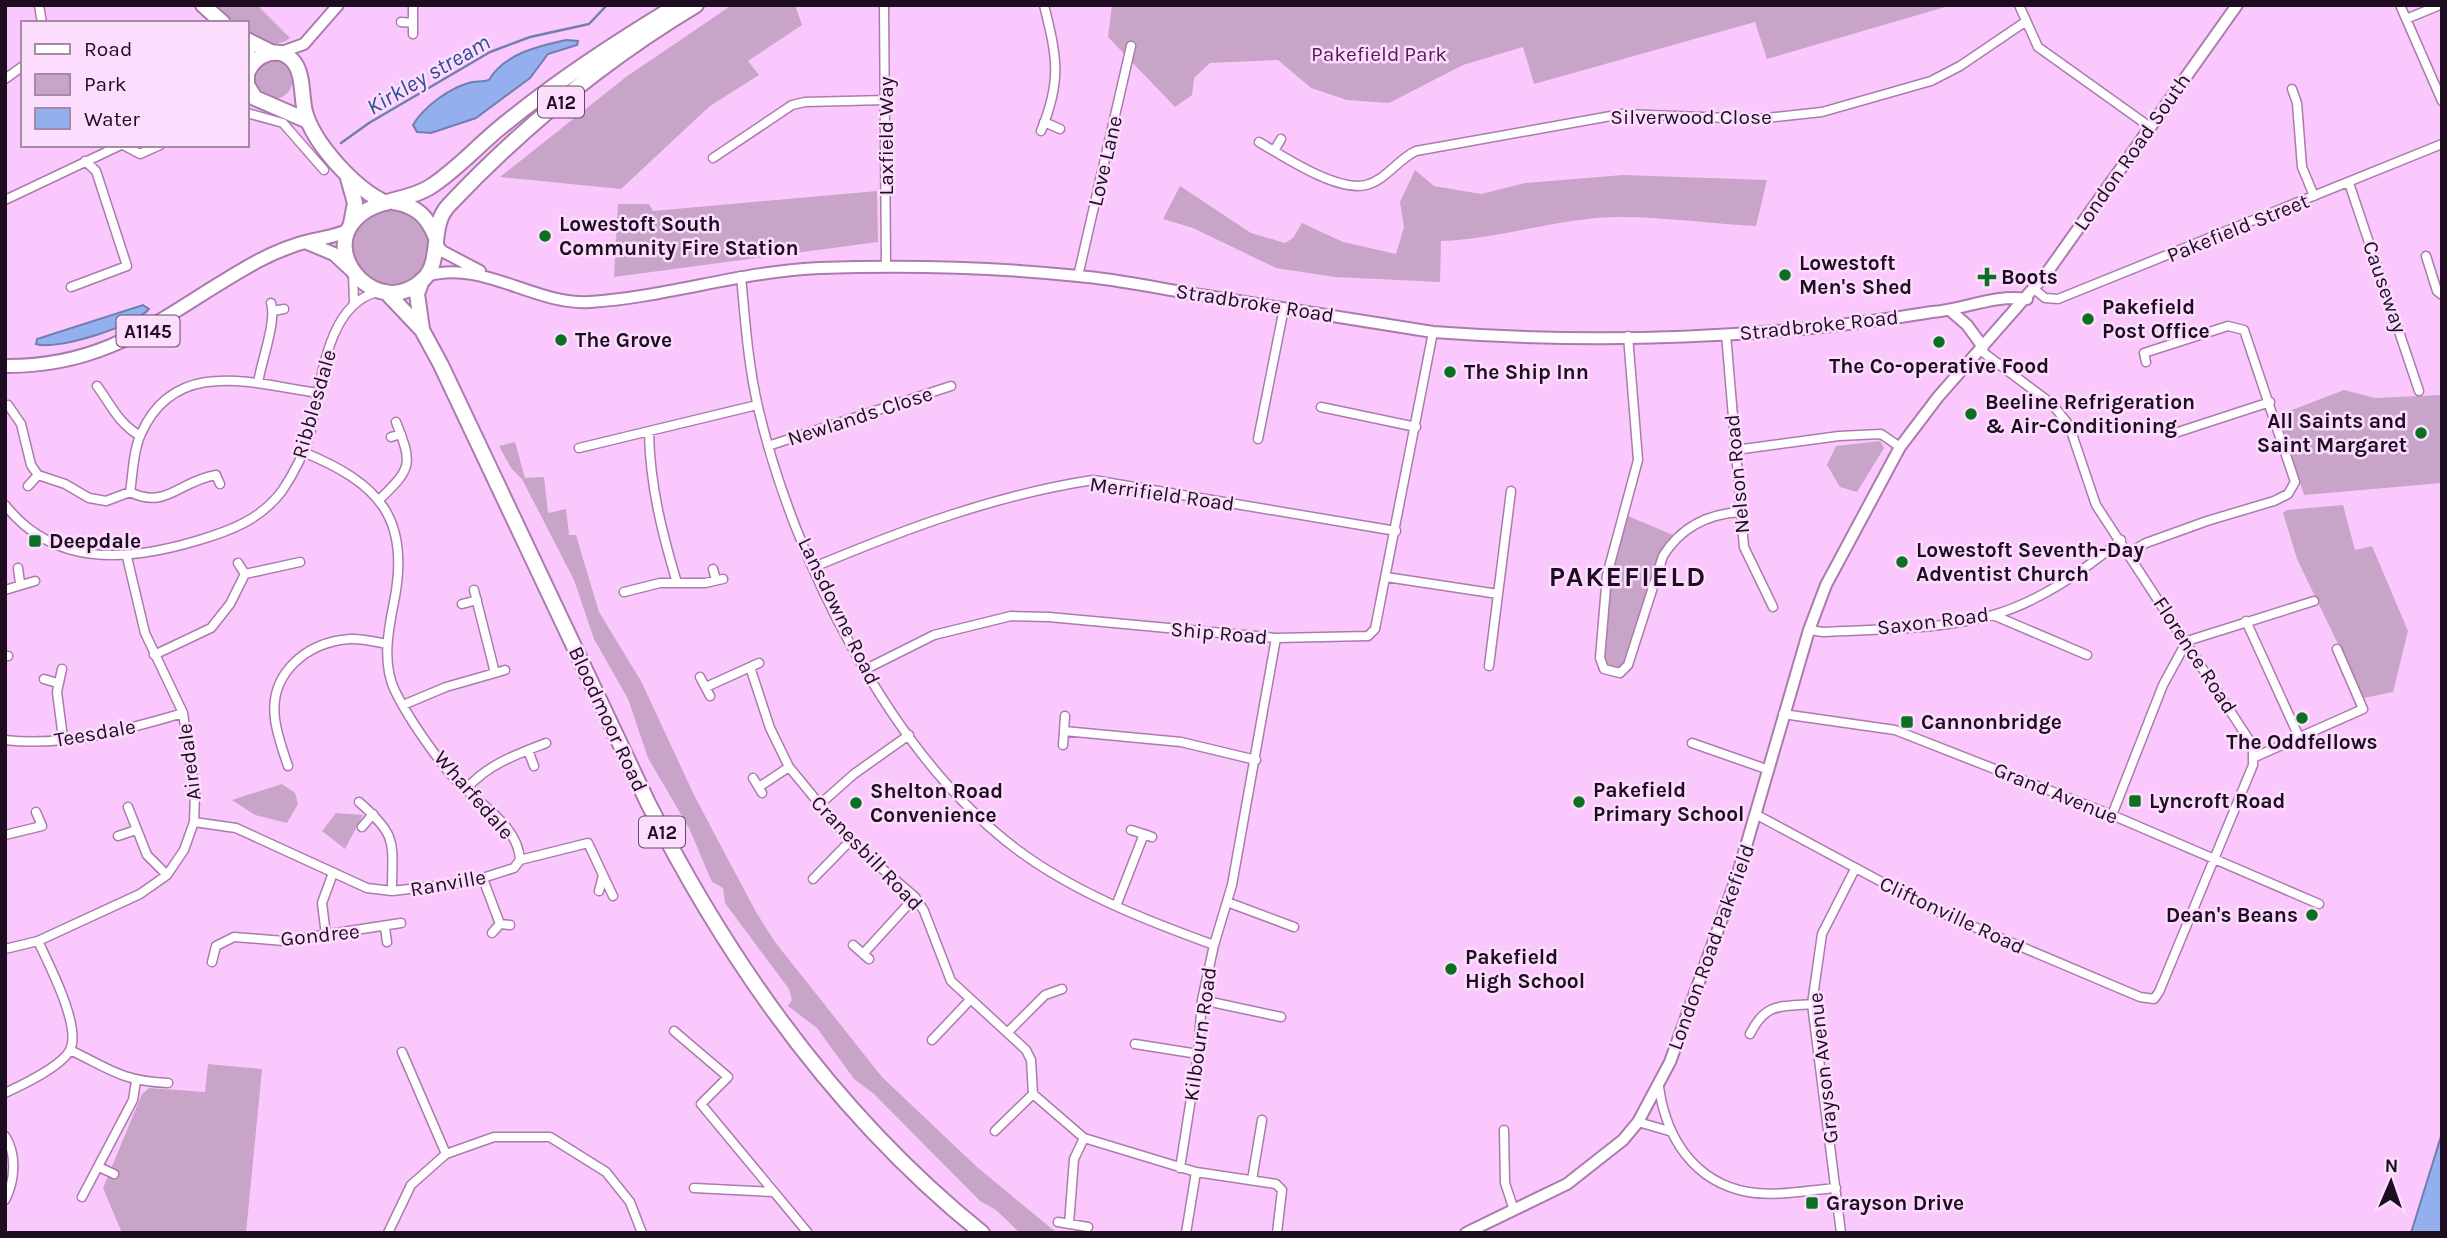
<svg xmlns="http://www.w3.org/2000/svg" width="2447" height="1238" font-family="Karla,sans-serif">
<rect width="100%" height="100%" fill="#fbc8fd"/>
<path fill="#c8a4c9" d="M217 5H257L290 38C277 49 259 43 247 33V23H235Z
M732 5H795L802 25 748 61 759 75 710 106 621 189 500 177 626 77Z
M1112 5H1952L1767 59 1755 22 1534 84 1523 47 1463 65 1389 103 1347 100 1311 88 1278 60 1210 63 1194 78 1192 95 1175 107 1108 37Z
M253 79a20 20 0 1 1 40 0a20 20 0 1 1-40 0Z
M1415 170 1434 186 1481 194 1525 183 1623 175 1767 180 1756 226C1703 224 1649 214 1595 218 1543 223 1494 239 1441 241L1440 282 1335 277 1276 268 1193 228 1163 219 1180 186 1251 233 1285 243 1293 238 1302 223 1343 242 1396 254 1404 227 1400 202Z
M877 191 878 242 614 277 618 204H649L653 211Z
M352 248a39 39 0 1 1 78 0a39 39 0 1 1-78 0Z
M2344 390 2375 398 2442 395V483L2304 495 2279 415Z
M1880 441 1884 448 1857 492 1840 487 1827 465 1836 446Z
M515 442 525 478 544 477 548 513 566 509 569 535H576L599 612 641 681 695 797 756 912 775 942 882 1077 977 1167 1057 1233H1020L996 1210 980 1201 874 1094 854 1079 817 1028 788 1006 792 1000 789 989 725 903 723 888 712 882 689 828 648 758 628 699 594 639 574 580 522 479 511 468 499 446Z
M2343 505 2355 550 2372 546 2408 631 2393 692 2364 698 2297 559 2283 513 2287 510Z
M1628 516 1673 535 1659 555 1625 661 1619 669 1606 667 1604 656 1612 570Z
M282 784 295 793 298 804 287 823 255 815 232 800Z
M336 813 363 815 345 849 322 831Z
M208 1064 262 1069 246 1233H122L103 1188 142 1094 149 1088 205 1092Z"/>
<path fill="#93afed" stroke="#707eb0" stroke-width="2" d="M566 40 578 41 577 45 548 54 530 78 476 118 431 133 417 132 413 125C424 106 451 87 472 82 478 81 483 82 489 80 504 54 538 46 566 40Z
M143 305 149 309C135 326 56 351 36 344L37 339Z
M2442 1133V1233H2411Z"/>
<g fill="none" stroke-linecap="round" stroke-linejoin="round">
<path stroke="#707eb0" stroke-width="2.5" d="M341 143 369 123 490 52 530 37 589 24 607 5"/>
<g stroke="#ab7bad" stroke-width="11">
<path id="street" d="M39 5 42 23
M413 5V34
M884 5 886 266
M2019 5 2038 47 2150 127
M2400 5 2442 101
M2406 19 2440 5
M401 22 413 23
M5 79 23 66
M2292 89 2297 103 2302 167 2314 196
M247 113 283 123 324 170
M1044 122 1060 129
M1041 131C1062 80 1057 57 1044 5
M1259 142C1284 157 1337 192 1366 185 1386 180 1398 159 1416 151L1622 114 1756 119 1822 112 1931 81 1960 66 2025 22
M123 145 140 154 160 145
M1274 151 1281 139
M713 158 792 105 805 102 886 100
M2349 183 2419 391
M5 200 121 145
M2426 256 2437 291 2442 295
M353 272 354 304
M741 276C745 319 748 364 758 407 793 558 889 752 1015 848 1073 892 1145 920 1214 945
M1078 276 1131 46
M71 287 127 266 96 171 85 161
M2034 289 2045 298 2058 299 2442 144
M273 311 284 309
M1726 334 1744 547 1773 607
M1628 336 1638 460 1607 575 1600 658 1604 669 1620 673 1628 665 1663 556C1681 527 1707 514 1740 512
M258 383C261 362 277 321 271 303
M97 386C112 406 117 422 140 436
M8 405 21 424 31 465 38 475 65 484 89 498 106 501 130 492C166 510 179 481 216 475L220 484
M1321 407 1416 427
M2168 428 2172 434 2270 402
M649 433C650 485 662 533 677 583
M391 437 401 434
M1258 439 1284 308
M768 446 951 386
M579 448 757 405
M1735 450 1839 436 1881 434 1900 447
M303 452C379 483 411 518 394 602 388 631 382 664 395 691 409 719 429 747 448 771 470 800 518 821 520 860
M28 486 38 475
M130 492C133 474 133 450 141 434 175 356 254 384 318 393
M379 500C412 468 413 465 396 422
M5 505C55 568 128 561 196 541 230 531 260 520 282 491 294 473 304 454 310 433 321 391 324 304 378 292
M2130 552 2146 543 2207 521 2274 501 2288 494 2295 482 2244 330 2228 326 2144 353 2146 362
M238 563 245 574
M814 567C905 529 995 495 1093 480L1396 531
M18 568 20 583
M713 569 716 580
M1386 577 1498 594
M5 590 35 581
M624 592 660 583H705L723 579
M462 604 477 600
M1993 615 2087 655
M2246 621 2299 737
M1809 630 1823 632C1877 629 1941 630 1993 615 2041 601 2083 571 2121 540
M154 655 211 628 230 604 245 574 300 562
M5 656H8
M1489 666 1511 491
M750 667 770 728 789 767 850 841 915 897 924 911 951 981 1026 1050 1031 1060 1033 1094 1084 1138 1196 1172 1276 1184 1282 1190 1277 1233
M62 669 57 692 63 738
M864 670 934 635 1011 616 1049 617 1276 638 1368 636 1375 629 1433 332
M495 673 505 670
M700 677 710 696
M44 679 57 683
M706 687 759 663
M403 705 446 687 495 673 474 590
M1783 714 1895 730 2112 815 2319 904
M1065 716 1064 731 1181 742 1256 760
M5 740C64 747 126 730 183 713
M1692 743 1769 770
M1063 745 1064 731
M528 750 534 766
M2255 757 2363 709 2337 649
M288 766C283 751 277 735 275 719 269 673 307 642 350 639 362 638 376 642 387 644
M753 778 762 793
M759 787 789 767
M467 788C489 764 515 755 546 743
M359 802C399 837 392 842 392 891
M819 805 854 774 909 735
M128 807 147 855 167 875
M1757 815 1932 909 2140 997 2154 999 2159 992 2253 765V746L2096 505 2069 425 2052 404 1980 350
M2112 815 2163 685 2187 641 2314 601
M194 822 236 828 367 888 392 891 470 882 514 868 520 860 588 843 603 875 599 891
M362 827 373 814
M1131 830 1144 834
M5 835 42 826 36 812
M118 836 136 830
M603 875 613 896
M483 879 500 924 510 925
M813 879 850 841
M1227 902 1294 927
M1116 906 1144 834 1152 837
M385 928 387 942
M492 933 500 924
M326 935 322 903 333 873
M853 945 869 959
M5 949 38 941 140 894 167 875 184 850 194 822 195 794 183 713 145 633 127 557
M863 954 915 897
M212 962 216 946 234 937 284 941 401 923
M1202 1000 1281 1017
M674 1031 728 1077 701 1104 808 1233
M1008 1032 1045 995 1062 989
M1750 1034C1766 1002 1780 1007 1812 1004
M932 1040 969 1001
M1135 1044 1198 1054
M70 1050C110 1069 121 1081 168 1083
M402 1052 446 1154
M1659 1087C1666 1138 1694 1182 1748 1192 1776 1197 1808 1190 1836 1188
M5 1093C22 1085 61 1067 70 1050 82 1027 48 963 38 941
M1638 1122 1669 1131
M1504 1130 1505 1183 1514 1210
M995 1131 1033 1094
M5 1136C17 1154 15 1181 5 1200
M99 1167 114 1174
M1180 1168 1198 1054 1202 1000 1214 945 1232 885 1276 638
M1252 1180 1262 1120
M694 1188 774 1192
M82 1197 133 1100 136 1081
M1058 1222 1088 1227
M1069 1224 1074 1159 1084 1138
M388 1233 411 1185 446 1154 494 1137H550L606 1172 630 1202 642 1233
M1186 1233 1196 1172
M1841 1233 1812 1004 1822 934 1855 869"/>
</g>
<g stroke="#ab7bad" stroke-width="14">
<path id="secondary" d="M279 53 304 44 338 5
M436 243 442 251 480 271
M426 276C484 259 532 305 590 302 667 297 742 271 820 268 905 265 993 267 1078 276 1115 279 1152 287 1188 293 1270 306 1352 319 1433 332 1596 344 1772 339 1932 312 1963 310 1994 294 2027 299
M1952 312 1967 325 1983 347
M1466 1233 1567 1184 1623 1140 1638 1122 1670 1062 1737 877 1809 630 1826 585 1900 447 1938 397 2046 274 2237 5"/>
</g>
<g stroke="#ab7bad" stroke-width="16">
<path id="primary" d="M305 242 334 254 350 269
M5 366C116 367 168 310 258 261 275 252 295 244 313 240 326 237 337 236 349 230"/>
</g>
<g stroke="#ab7bad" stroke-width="18">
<path id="highway" d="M203 5 223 23
M678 5C618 41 561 78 507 122 481 142 458 169 430 187 407 202 373 198 354 221 325 254 369 306 407 290 451 272 424 231 449 205 521 129 606 59 696 5
M247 40 273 53
M247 51V85L255 98 308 121
M248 71C256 55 277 45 292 60 304 72 301 96 305 112 314 144 355 189 386 203
M348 178 355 203 351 224
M393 202C416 205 428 217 436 238
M386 292 422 330 441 365 648 803C731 967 838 1117 982 1233
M422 329 417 294 422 280"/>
</g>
<use href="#street" stroke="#fff" stroke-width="8"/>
<use href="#secondary" stroke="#fff" stroke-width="10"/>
<use href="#primary" stroke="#fff" stroke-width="12"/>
<use href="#highway" stroke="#fff" stroke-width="14"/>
</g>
<g fill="#0b7020" stroke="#fdddfd" stroke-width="2.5">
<circle cx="545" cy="236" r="7"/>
<circle cx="1785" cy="275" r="7"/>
<path d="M1983.5 266.5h7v7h7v7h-7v7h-7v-7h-7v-7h7z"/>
<circle cx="2088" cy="319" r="7"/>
<circle cx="561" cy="340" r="7"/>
<circle cx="1939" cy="342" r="7"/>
<circle cx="1450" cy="372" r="7"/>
<circle cx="1971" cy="414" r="7"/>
<circle cx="2421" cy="433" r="7"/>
<rect x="28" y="534" width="14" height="14" rx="3.5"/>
<circle cx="1902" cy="562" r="7"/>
<circle cx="2302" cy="718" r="7"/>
<rect x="1900" y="715" width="14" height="14" rx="3.5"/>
<rect x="2128" y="794" width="14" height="14" rx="3.5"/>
<circle cx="1579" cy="802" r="7"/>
<circle cx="856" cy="803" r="7"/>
<circle cx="2312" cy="915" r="7"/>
<circle cx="1451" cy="969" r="7"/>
<rect x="1805" y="1196" width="14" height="14" rx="3.5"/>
</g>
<g text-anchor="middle" stroke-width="5" stroke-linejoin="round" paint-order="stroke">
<g fill="#fdddfd" stroke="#614b62" stroke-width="2">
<rect x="538" y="86.5" width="46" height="31" rx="5"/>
<rect x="116.5" y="315.5" width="63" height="31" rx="5"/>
<rect x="639" y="816.5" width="46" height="31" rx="5"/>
</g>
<g font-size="19" font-weight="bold" fill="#1e0d20">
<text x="561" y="109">A12</text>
<text x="148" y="338">A1145</text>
<text x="662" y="839">A12</text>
</g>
<g font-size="21" fill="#551859" stroke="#fdddfd">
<text x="1379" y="61">Pakefield Park</text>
</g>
<g font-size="21" fill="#1e0d20" stroke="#fdddfd">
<text x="1691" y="124">Silverwood Close</text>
<text transform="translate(886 136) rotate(-90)" y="7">Laxfield Way</text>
<text transform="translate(2132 152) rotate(-55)" y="7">London Road South</text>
<text transform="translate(1105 161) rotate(-77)" y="7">Love Lane</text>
<text transform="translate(2238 228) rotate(-22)" y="7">Pakefield Street</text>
<text transform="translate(2385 287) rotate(71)" y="7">Causeway</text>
<text transform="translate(1255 303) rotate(9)" y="7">Stradbroke Road</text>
<text transform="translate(1819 325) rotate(-6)" y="7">Stradbroke Road</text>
<text transform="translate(314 404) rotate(-74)" y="7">Ribblesdale</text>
<text transform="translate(860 416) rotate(-18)" y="7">Newlands Close</text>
<text transform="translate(1737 474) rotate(-95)" y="7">Nelson Road</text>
<text transform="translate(1162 494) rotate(8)" y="7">Merrifield Road</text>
<text transform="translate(839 611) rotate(64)" y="7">Lansdowne Road</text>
<text transform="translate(1933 621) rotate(-7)" y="7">Saxon Road</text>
<text transform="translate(1219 633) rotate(5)" y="7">Ship Road</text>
<text transform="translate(2195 655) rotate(57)" y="7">Florence Road</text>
<text transform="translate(608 719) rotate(65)" y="7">Bloodmoor Road</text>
<text transform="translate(95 733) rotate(-10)" y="7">Teesdale</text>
<text transform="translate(189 762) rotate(-97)" y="7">Airedale</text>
<text transform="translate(2056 793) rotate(22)" y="7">Grand Avenue</text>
<text transform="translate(474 795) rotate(49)" y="7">Wharfedale</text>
<text transform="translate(867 853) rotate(46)" y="7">Cranesbill Road</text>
<text transform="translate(448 883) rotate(-10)" y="7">Ranville</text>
<text transform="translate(1952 915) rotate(25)" y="7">Cliftonville Road</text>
<text transform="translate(320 935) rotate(-6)" y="7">Gondree</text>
<text transform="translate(1711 947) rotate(-70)" y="7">London Road Pakefield</text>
<text transform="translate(1200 1034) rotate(-82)" y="7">Kilbourn Road</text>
<text transform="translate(1823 1068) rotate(-96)" y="7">Grayson Avenue</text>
</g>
<g font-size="21" font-weight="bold" fill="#1e0d20" stroke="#fdddfd" text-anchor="start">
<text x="559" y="231">Lowestoft South<tspan x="559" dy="24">Community Fire Station</tspan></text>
<text x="1799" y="270">Lowestoft<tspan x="1799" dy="24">Men's Shed</tspan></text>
<text x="2001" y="284">Boots</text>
<text x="2102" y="314">Pakefield<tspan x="2102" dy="24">Post Office</tspan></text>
<text x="575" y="347">The Grove</text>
<text x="1939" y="373" text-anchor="middle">The Co-operative Food</text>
<text x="1464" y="379">The Ship Inn</text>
<text x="1985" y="409">Beeline Refrigeration<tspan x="1985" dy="24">&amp; Air-Conditioning</tspan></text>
<text x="2407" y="428" text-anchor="end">All Saints and<tspan x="2407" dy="24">Saint Margaret</tspan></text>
<text x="49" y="548">Deepdale</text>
<text x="1916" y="557">Lowestoft Seventh-Day<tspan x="1916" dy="24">Adventist Church</tspan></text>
<text x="1921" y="729">Cannonbridge</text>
<text x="2302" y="749" text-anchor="middle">The Oddfellows</text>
<text x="1593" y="797">Pakefield<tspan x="1593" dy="24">Primary School</tspan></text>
<text x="870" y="798">Shelton Road<tspan x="870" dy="24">Convenience</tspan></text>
<text x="2149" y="808">Lyncroft Road</text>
<text x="2298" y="922" text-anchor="end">Dean's Beans</text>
<text x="1465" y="964">Pakefield<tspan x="1465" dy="24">High School</tspan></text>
<text x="1826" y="1210">Grayson Drive</text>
</g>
<g font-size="23" font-style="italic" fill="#2f4d95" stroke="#fdddfd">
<text transform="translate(428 74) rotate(-30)" y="8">Kirkley stream</text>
</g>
<g font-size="28" font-weight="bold" letter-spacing="2" fill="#1e0d20" stroke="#fdddfd">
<text x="1628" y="586">PAKEFIELD</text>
</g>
</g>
<rect width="2447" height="1238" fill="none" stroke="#1e0d20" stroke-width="14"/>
<rect x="21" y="21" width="228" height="126" fill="#fdddfd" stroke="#a48aa5" stroke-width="2"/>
<rect x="35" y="44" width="35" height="10" fill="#ffffff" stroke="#a48aa5" stroke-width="2"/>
<text x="84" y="56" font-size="21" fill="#1e0d20">Road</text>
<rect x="35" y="74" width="35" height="21" fill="#c8a4c9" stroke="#a48aa5" stroke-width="2"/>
<text x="84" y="91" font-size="21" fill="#1e0d20">Park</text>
<rect x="35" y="108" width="35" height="21" fill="#93afed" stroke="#a48aa5" stroke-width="2"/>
<text x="84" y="126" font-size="21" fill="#1e0d20">Water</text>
<g transform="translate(2391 1182) rotate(2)" stroke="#fdddfd" stroke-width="5" paint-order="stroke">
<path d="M0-5L12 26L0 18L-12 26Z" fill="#1e0d20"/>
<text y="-10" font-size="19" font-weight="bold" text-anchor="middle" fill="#1e0d20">N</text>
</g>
</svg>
